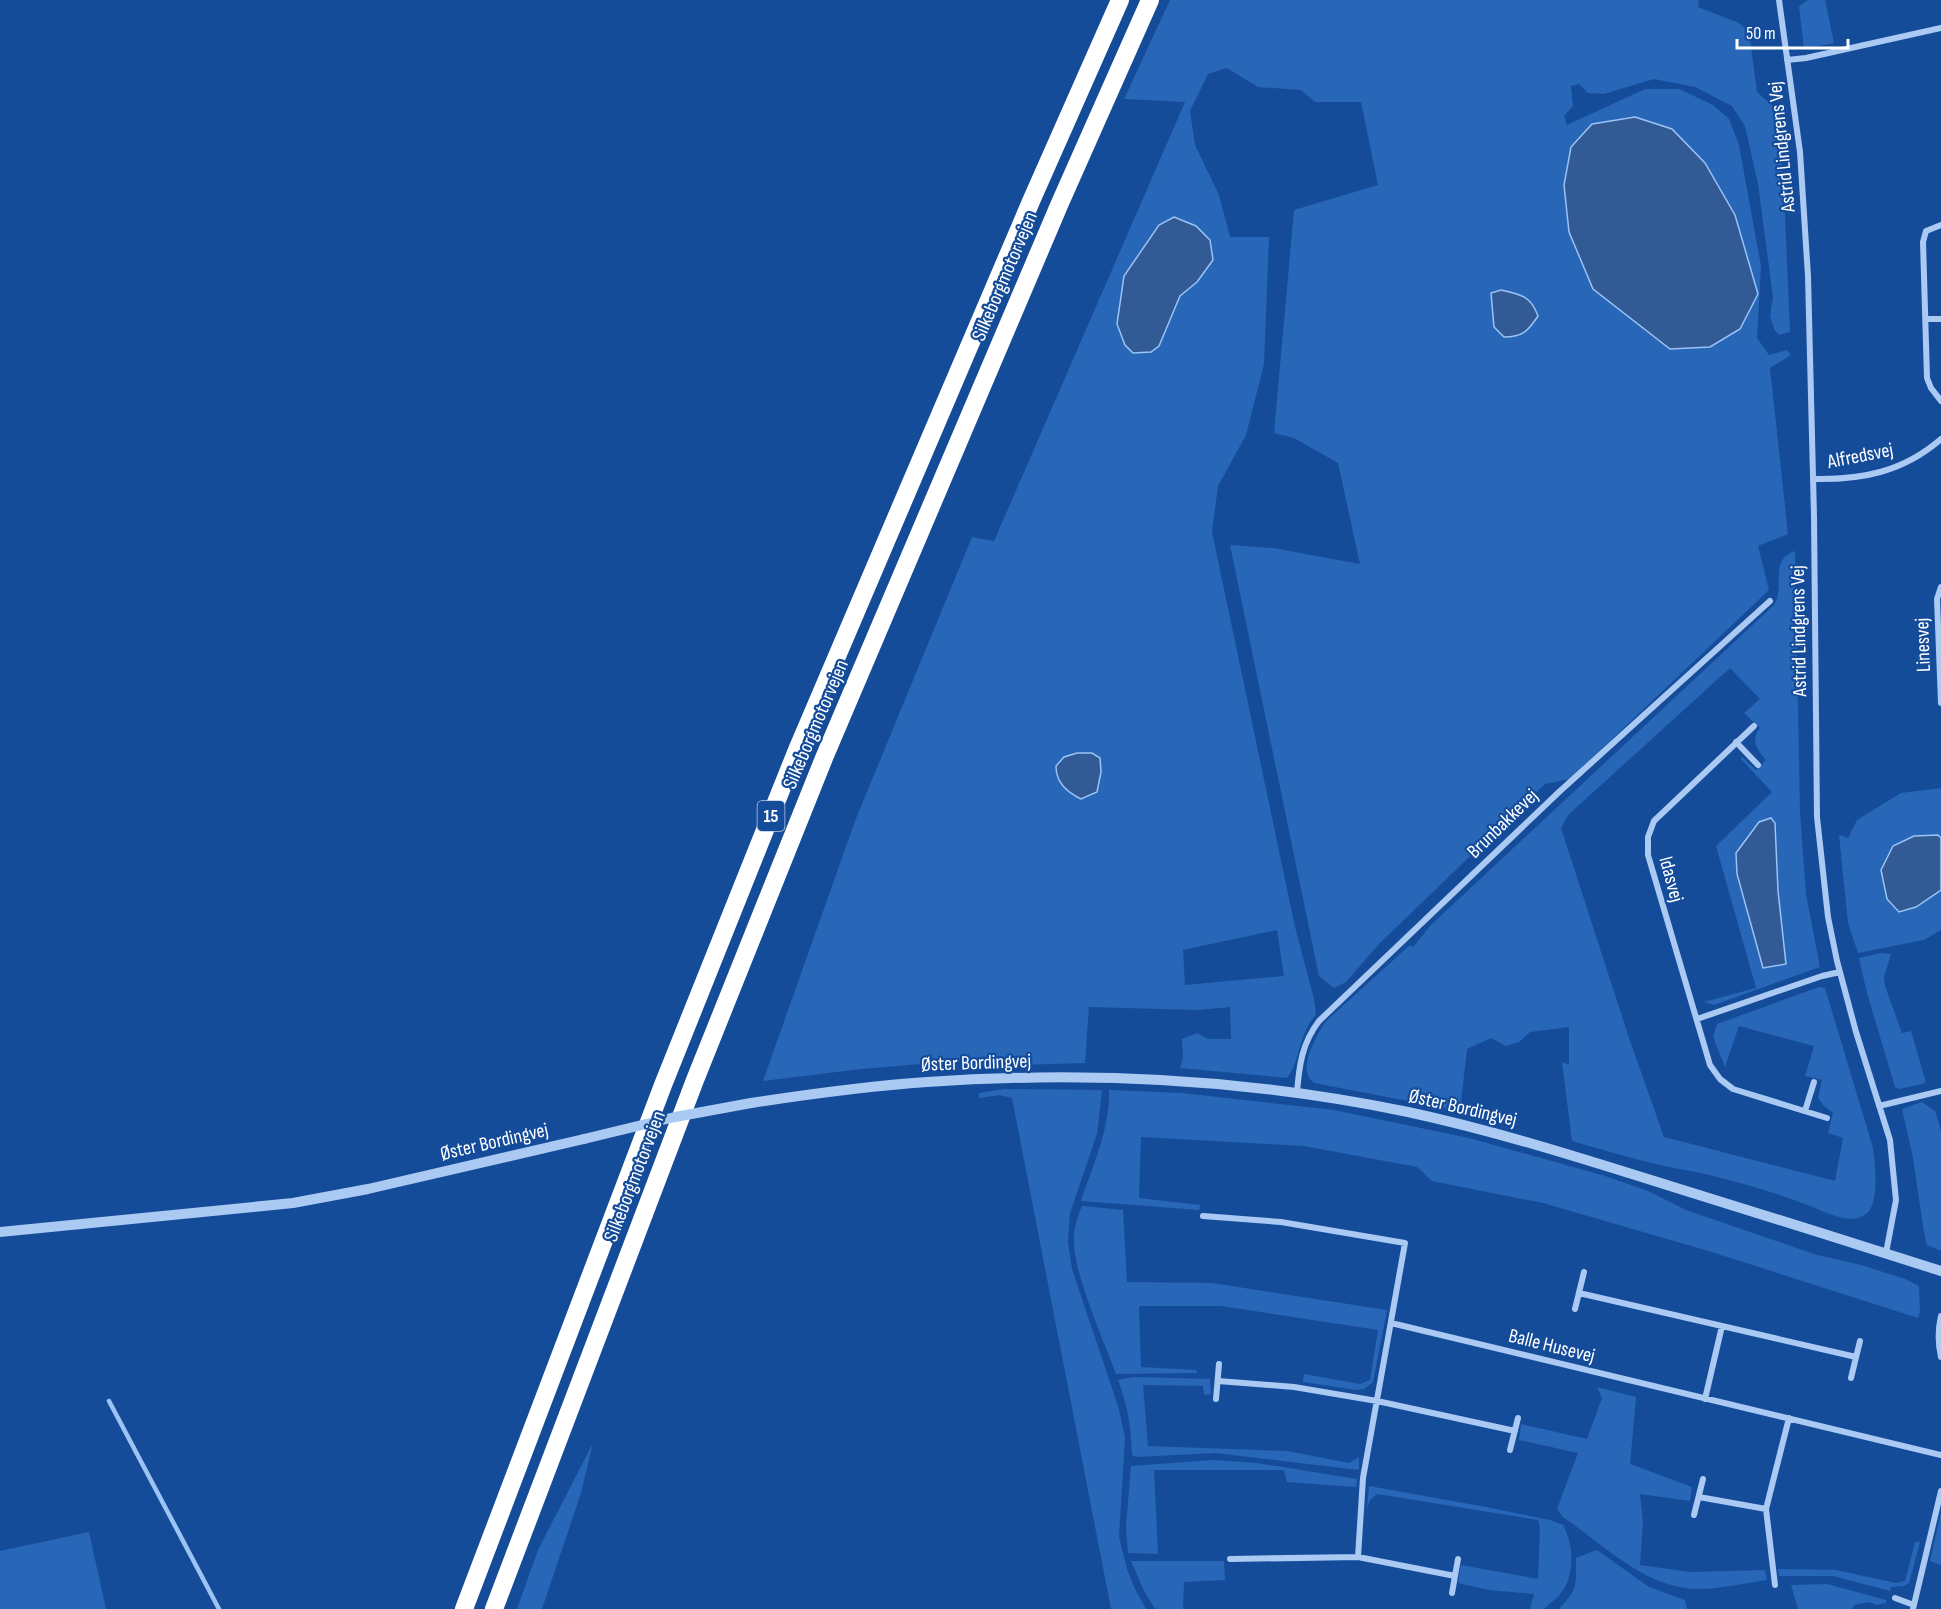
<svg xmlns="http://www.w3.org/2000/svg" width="1941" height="1609" font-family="'Sofia Sans Condensed',sans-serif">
<rect width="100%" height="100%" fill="#154c9a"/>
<path fill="#2866b8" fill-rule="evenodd" d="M1170 0H1699L1698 7 1739 23 1749 32 1757 92 1774 107 1783 170 1790 332 1779 335 1774 329 1770 316 1773 297 1758 184 1745 126 1732 106 1695 87 1654 79 1604 94 1588 93 1579 84 1571 86 1573 106 1564 116 1567 125 1645 89H1679L1713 105 1729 119 1739 145 1761 266 1757 338 1769 355 1787 350 1791 355 1770 368 1788 534 1758 546 1769 590 1570 779 1545 784 1379 944 1346 982 1334 988 1319 976 1230 545 1273 548 1360 564 1338 463 1294 438 1274 433 1294 210 1378 185 1361 102H1315L1301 90 1258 87 1227 68 1208 74 1190 111 1195 145 1219 195 1230 237H1269L1264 364 1246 435 1218 486 1212 532 1295 927 1314 999 1316 1015C1297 1035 1302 1059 1287 1078L1180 1068 1183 1058 1182 1039 1197 1033 1208 1039H1231L1230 1007 1198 1010 1089 1007 1085 1063 1018 1065 978 1064 957 1061 861 1069 763 1081 855 821 972 537 994 541 1185 102 1124 99ZM1277 930 1284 976 1185 985 1183 950Z
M1808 0H1825L1834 43 1804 49 1799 6Z
M1795 551 1800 813 1806 894 1820 967 1714 1005 1704 1002 1756 988 1716 846 1772 792 1741 759V756L1756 770 1766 760C1757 749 1750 740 1760 728L1744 713 1760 699 1730 668 1568 815 1561 828 1629 1038 1664 1137 1835 1181 1843 1138 1828 1133 1833 1113 1823 1105 1818 1098 1822 1080 1805 1076 1814 1046 1739 1026 1725 1067 1713 1037 1717 1024 1819 987 1825 988 1873 1148C1875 1164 1880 1203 1866 1214 1849 1226 1826 1212 1810 1206 1777 1193 1743 1183 1709 1175 1693 1171 1676 1169 1660 1165 1630 1158 1601 1149 1572 1141L1562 1062 1569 1065V1027L1530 1032 1519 1042 1506 1046 1491 1038 1467 1049 1460 1111 1314 1083C1312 1081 1309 1079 1308 1075 1302 1061 1318 1033 1326 1021L1410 945 1413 947 1432 924 1774 605C1786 586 1768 560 1795 551Z
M1941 788V930L1924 940 1858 953 1848 923 1839 835 1848 838 1857 820 1901 793Z
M1881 953 1891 954 1884 977 1885 986 1902 1033 1911 1031 1926 1083 1900 1089 1895 1087 1867 993 1859 958Z
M1005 1089 1102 1090 1097 1134 1070 1213 1068 1242 1072 1269 1118 1406 1125 1437 1119 1537 1127 1569 1135 1589 1146 1609H1111L1012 1098 1000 1095 979 1098V1093Z
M1109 1090 1181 1093 1334 1110 1469 1138 1605 1176 1648 1191 1686 1210 1817 1255 1861 1265 1905 1279 1919 1286 1920 1312 1918 1318 1712 1252 1543 1203 1432 1181 1417 1167 1304 1146 1141 1137 1139 1198 1200 1205 1199 1210 1081 1201C1093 1165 1110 1129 1109 1090Z
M1922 1102 1935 1111 1941 1131V1251L1927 1245 1925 1238 1912 1153 1902 1109Z
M1082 1206 1123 1210 1127 1282 1212 1283 1387 1310 1373 1382 1364 1389 1356 1390 1303 1382 1304 1374 1360 1384 1370 1380 1378 1330 1221 1306H1139L1141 1367 1196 1370 1197 1373 1116 1374C1104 1341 1072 1271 1074 1237 1074 1226 1078 1216 1082 1206Z
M1133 1377 1210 1379 1211 1394 1204 1395 1203 1386 1143 1385 1148 1446 1287 1451 1349 1463 1359 1457V1470L1216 1453 1136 1457 1132 1455C1131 1426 1128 1407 1118 1380Z
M1597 1387 1636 1397 1630 1464 1692 1487 1690 1501 1640 1494 1643 1521 1640 1565 1690 1572 1765 1570 1767 1580C1745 1583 1706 1592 1685 1588 1638 1581 1601 1543 1563 1517L1557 1509 1578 1453 1519 1440 1521 1424 1587 1439 1602 1398Z
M593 1443 581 1493 542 1609H517L538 1550Z
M1212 1460 1257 1463 1357 1479 1356 1487 1287 1482 1284 1470H1154L1158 1554 1128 1553 1126 1527 1131 1466Z
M1369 1486 1486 1507 1550 1520 1563 1525C1574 1544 1575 1576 1561 1593 1556 1600 1549 1603 1544 1609H1530L1534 1594 1489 1590 1458 1583 1461 1565 1538 1579 1540 1528 1538 1520 1377 1494 1370 1500 1367 1508Z
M1941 1512V1565L1930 1561Z
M89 1532 106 1609H0V1551Z
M1915 1542H1920L1909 1583 1904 1586 1891 1587 1890 1591 1833 1576H1779L1778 1569 1836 1570 1896 1583 1905 1581Z
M1597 1550 1649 1587 1685 1600 1687 1609H1559C1578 1589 1576 1585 1576 1558Z
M1131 1561H1224L1225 1580 1184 1582 1183 1609H1155L1144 1591Z
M1827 1584 1886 1600V1603L1877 1605 1869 1602 1854 1605 1852 1609H1798L1791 1585Z"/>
<path fill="#325a94" stroke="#9cc3f5" stroke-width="1.5" d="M1635 117 1672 129 1705 163 1735 215 1758 294 1740 329 1710 347 1670 349 1593 289 1569 232 1564 185 1571 147 1592 124Z
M1174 217 1196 226 1210 240 1213 260 1197 282 1180 296 1159 346 1151 352 1133 353 1125 345 1117 324 1124 276 1159 225Z
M1501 290C1520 294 1531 296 1538 316 1528 331 1523 337 1504 337L1494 327 1491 293Z
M1077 753H1092L1100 758 1101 772 1097 792 1081 799C1067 792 1056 783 1056 766L1064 757Z
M1771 818 1775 823 1778 891 1786 964 1763 968 1737 874 1736 853 1759 822Z
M1938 835 1941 838V890L1916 907 1899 912 1887 899 1881 870 1893 846 1914 836Z"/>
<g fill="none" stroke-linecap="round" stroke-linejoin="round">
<path stroke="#9cc3f5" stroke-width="4.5" d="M109 1401 219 1609"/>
<path stroke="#aac9f3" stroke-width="6" d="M1779 0 1800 152 1808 276 1814 516 1817 817 1828 917 1837 961 1856 1032 1890 1140 1896 1200 1886 1253
M1787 60 1806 58 1941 28
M1941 225 1926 231 1923 242 1927 378 1931 388 1941 401
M1927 319H1941
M1813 479C1862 480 1903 472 1941 439
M1941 587 1937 599 1941 703
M1754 726 1654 821 1648 837V855L1710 1065 1720 1079 1733 1089 1827 1118
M1736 742 1758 765
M1697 1019 1822 976 1840 972
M1297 1093C1299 1066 1302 1043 1319 1021L1559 792 1770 601
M1879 1106 1941 1091
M1805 1111 1814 1082
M1203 1216 1281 1222 1405 1243 1363 1478 1358 1557
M1579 1293 1856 1357
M1575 1309 1584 1272
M1941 1316C1938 1329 1938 1344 1941 1357
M1391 1323 1941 1455
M1851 1378 1860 1341
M1218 1381 1294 1387 1377 1401 1515 1431
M1216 1399 1219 1364
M1705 1399 1722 1326
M1510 1450 1518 1418
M1699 1497 1766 1509
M1694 1515 1703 1479
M1230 1559 1358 1557 1455 1576
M1775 1585 1766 1509 1789 1418
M1452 1593 1458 1559
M1895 1598 1914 1605
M1913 1609 1941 1491"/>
<path stroke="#aac9f3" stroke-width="10" d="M751 1103C810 1094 868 1086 927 1082 1088 1071 1250 1079 1408 1112 1496 1131 1581 1158 1667 1185 1758 1213 1850 1242 1941 1271
M0 1232 293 1203 368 1189 584 1139"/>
<path stroke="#fff" stroke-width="18" d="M464 1609 663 1085 797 750 1032 199 1120 0
M494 1609 695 1080 824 758 1060 203 1150 0"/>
<path stroke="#aac9f3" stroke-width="10" d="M584 1139 675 1117 751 1103"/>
</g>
<g text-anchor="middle" stroke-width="4.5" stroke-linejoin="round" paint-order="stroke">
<rect fill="#154c9a" stroke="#b9c9e1" stroke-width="1.5" x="757.5" y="801" width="27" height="30" rx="4.5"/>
<g font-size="18" font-weight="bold" fill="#fff">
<text x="771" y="822">15</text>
</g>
<g font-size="20" fill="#fff" stroke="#154c9a">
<text transform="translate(1781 147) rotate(-96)" y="7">Astrid Lindgrens Vej</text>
<text transform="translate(1004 276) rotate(-67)" y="7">Silkeborgmotorvejen</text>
<text transform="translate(1860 455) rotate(-11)" y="7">Alfredsvej</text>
<text transform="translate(1798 631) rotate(-91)" y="7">Astrid Lindgrens Vej</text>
<text transform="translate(1922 645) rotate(-92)" y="7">Linesvej</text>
<text transform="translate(815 724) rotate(-67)" y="7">Silkeborgmotorvejen</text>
<text transform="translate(1502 823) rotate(-44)" y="7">Brunbakkevej</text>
<text transform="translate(1672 879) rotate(75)" y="7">Idasvej</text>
<text transform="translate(976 1062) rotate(-2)" y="7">Øster Bordingvej</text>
<text transform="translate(1463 1107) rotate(13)" y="7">Øster Bordingvej</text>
<text transform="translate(494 1141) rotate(-13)" y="7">Øster Bordingvej</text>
<text transform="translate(634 1176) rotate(-69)" y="7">Silkeborgmotorvejen</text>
<text transform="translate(1552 1345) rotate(14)" y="7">Balle Husevej</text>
</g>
</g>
<path d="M1737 39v9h111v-9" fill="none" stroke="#ffffff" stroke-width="3"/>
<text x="1746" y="39" font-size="18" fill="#ffffff" stroke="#154c9a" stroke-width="4.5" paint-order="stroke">50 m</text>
</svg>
